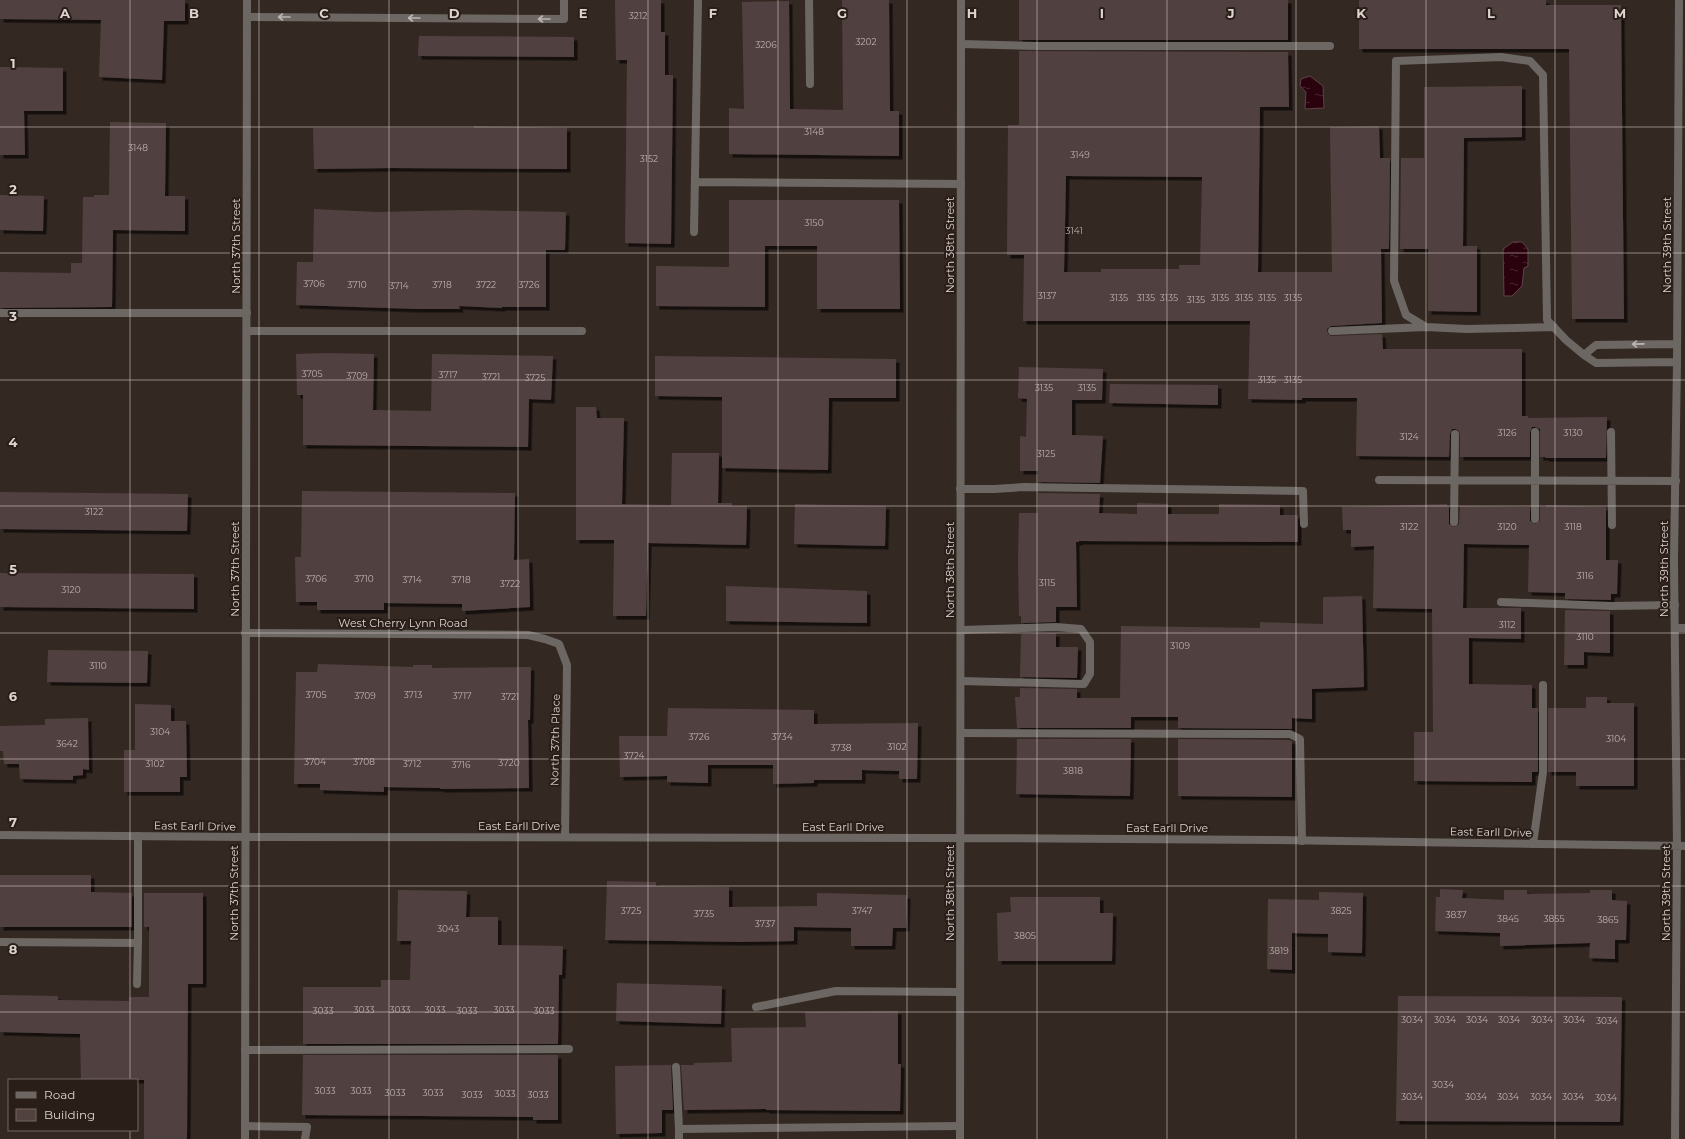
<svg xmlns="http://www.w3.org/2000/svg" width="1685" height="1139" font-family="Montserrat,sans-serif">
<defs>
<pattern id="water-ripples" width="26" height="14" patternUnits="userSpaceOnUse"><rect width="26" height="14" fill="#29020d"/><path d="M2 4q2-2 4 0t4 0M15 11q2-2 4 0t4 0" fill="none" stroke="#48262f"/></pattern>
<filter id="shadow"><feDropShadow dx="3.5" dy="3.5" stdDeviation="0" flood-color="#0009"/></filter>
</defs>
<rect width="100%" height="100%" fill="#342822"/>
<path fill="url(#water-ripples)" stroke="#5f4148" d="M1310 76 1323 86 1324 108 1305 109 1306 92 1300 86 1301 79Z
M1513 242H1522L1528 249V266L1524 268 1522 286 1512 296H1504L1503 249Z"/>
<path fill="#51413f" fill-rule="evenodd" filter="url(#shadow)" d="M0 0H185V21H164L162 80 99 77 101 20 0 19Z
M615 0H661V32H665V75H673L671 244 625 243 627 60H616Z
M842 0H889L890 111H899V156L729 154V108L744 109 742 2 789 1 790 109 843 110Z
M1019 0H1288V40H1019Z
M1359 0H1546V5H1621L1624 319H1572L1569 49H1359Z
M419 36 574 37V57L418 56Z
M1019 51 1288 52 1289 107H1260L1258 272H1332L1330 127 1379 126 1380 158H1390L1389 249H1381L1382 323 1331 326 1327 329 1328 334 1332 336 1382 334 1383 349H1522V416H1528V418L1607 417 1606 458H1545V457H1540V429L1535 427H1532L1530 432V457H1460V434L1458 430 1455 429H1452L1450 434 1449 457 1356 456 1357 398H1302V400L1248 399 1250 321H1023L1024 255H1007L1008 125H1019ZM1066 176 1202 177 1200 265H1179V269H1101V272H1064Z
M0 67 63 68V111H24L25 155H0Z
M1522 86V137L1464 138 1463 246H1477V312L1428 311V249H1400L1401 158H1424V87Z
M110 122 166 123 165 196H185V231L113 230 112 307 0 308V272L71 273V263H82L83 197H94V195H109Z
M474 126 567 128V169L393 168 314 169 313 128H474Z
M0 195 44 196 43 231 0 230Z
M729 200H899L900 309H817V246H765V307L656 306V266L729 267Z
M314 209 376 212 466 210 566 212 565 250H546V307H502V308L459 306 460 309H418L296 305 297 262H313Z
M326 353 374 354 373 410 431 411 432 354 553 356 551 400 529 399 528 447 303 445V395H297L296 354Z
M655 356 896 359V398H829L828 470 722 468V397L655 396Z
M1019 367 1103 369 1102 400H1072V435L1103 436 1100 483 1038 482V471H1020V436L1026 437 1027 399 1018 398Z
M1110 384 1218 385V405L1109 403Z
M576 407H596L597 418H624L622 504 671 505 672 453H719L718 503H732V506H747L746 545 648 543 646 616H613L614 540H576Z
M302 491 515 493 514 560 529 559 530 607 462 611V604L384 603V610H317V602H296L295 557H301Z
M0 492 188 494 187 531 0 529Z
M1038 493 1100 494 1099 513 1137 514V503L1168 504V514H1219V504L1280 505V515H1298V542L1079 541V542H1076L1077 607H1056V622L1021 623V616H1019L1018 560 1019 513H1038Z
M795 504 886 506 885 546 794 544Z
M1447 504V506H1449V524L1454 527 1459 524 1460 506 1530 507V521L1535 524 1540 521V507H1546V505L1606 507V560H1618L1617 594H1611V600L1565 599V593L1528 592 1529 545 1464 544 1463 608H1521V639L1469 638V684L1532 685V708H1538V772H1532V782L1414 781V732H1433L1432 609 1373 608 1374 546 1351 547V530H1343L1342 507Z
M0 573 194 574V609L0 607Z
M726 586 867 591V623L726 621Z
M1362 596 1364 687 1312 689V719L1292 718V729L1178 728V717H1131V728H1017L1015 697H1020V688L1077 689V698H1120L1121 626 1260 628V622L1323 624V597Z
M1565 610 1610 611V653L1584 652V665H1564Z
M1056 633V647H1078L1077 678 1020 677 1021 634Z
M48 650 148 651 147 683 47 682Z
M318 664 413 667V665H432V668L531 667 530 720H528L529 788 440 789V788L384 787V792L320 790V784H294L296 672H317Z
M1586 697H1607V703H1634V786H1576V772H1548V708H1586Z
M135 704 171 705V721H186L187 777H180V792H124V750H135Z
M668 708 814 710V724L918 723 917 779H899V771L862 770V780H814V783L773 784V765H708V783L667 782V776L620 777 619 736H667Z
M88 718 89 770 83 769V775L73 776V780L20 779 19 764H4L3 751H0V726L45 725V719Z
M1017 739H1131L1130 796 1016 794Z
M1178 739 1289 740 1292 741V797L1178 796Z
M0 875H91V892L132 893V927H0Z
M607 881 656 882V886L729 887V907L817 906V893L907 895 906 928H893L892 946H851V928L794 927V941L741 942 605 940Z
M1440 889 1463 890 1462 898 1504 900V890H1527V894L1590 893V890H1612V900L1627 901 1626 940H1615V959L1589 958 1590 943 1500 946V933L1435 931 1436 897H1440Z
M398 890 467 891 466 917H498V945L563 946 562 975H559L558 1044H303V987H381V980H410L411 941H397Z
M1319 892 1363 893 1362 953 1328 952V934L1292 933V970L1267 969 1268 899 1319 900Z
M144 893H203V984H188L187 1139H144V1080H81L80 1034 0 1032V995L58 996V1000L129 1001V997H149V927H144Z
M1010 897H1100V913H1113L1112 961H998L997 913 1011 912Z
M617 983 722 986 721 1024 616 1021Z
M1398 996 1622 997 1620 1122 1396 1121Z
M898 1011V1064H901L900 1111 766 1110V1109L684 1110 681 1065H694V1063L732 1062 731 1028 806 1027 805 1012Z
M303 1055H558V1120H533V1117L302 1115Z
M671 1065 673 1110H662V1133L616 1134 615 1066Z"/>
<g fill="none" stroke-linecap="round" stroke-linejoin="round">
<path stroke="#6c6763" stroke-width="8" d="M809 0 810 84
M247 17 564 19V0
M961 44 1038 46H1330
M696 182 961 184
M694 232 698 0
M0 313H247
M247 331H582
M1611 432 1612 525
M1379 480 1676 481
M960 489H994L1024 487 1303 491 1304 524
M1535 519V432
M1454 522 1455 434
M1501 602 1612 606 1675 605
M1675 628H1685
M961 681 1084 684 1090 674V642L1081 629 1056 627 961 630
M961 733 1290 734 1300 739 1302 841
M1533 844 1543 772V685
M0 942 138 943V836
M137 984 138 943
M756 1007 836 991 960 992
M245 1050 569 1049
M676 1067 679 1129
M245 1126 307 1127 305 1139
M679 1139V1129L960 1126"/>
<path stroke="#6c6763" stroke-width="8" d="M1554 327 1467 329 1426 327 1406 315 1394 281 1396 61 1501 57 1530 61 1543 75 1547 320 1566 340 1584 355 1596 363 1677 362
M1332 331 1426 327
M1584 355 1596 345 1677 344
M245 633 528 635 545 639 559 644 567 665 565 837
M0 835 245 837 961 838 1277 840 1685 846
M245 1139 247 0
M960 1139 961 0
M1675 1139 1677 846 1674 561 1677 362 1679 0"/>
</g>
<defs><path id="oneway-shaft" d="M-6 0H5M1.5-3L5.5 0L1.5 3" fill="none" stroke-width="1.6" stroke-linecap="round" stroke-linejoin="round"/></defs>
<g stroke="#bcb4b0">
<use href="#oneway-shaft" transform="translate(284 17) rotate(180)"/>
<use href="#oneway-shaft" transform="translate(414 18) rotate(-180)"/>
<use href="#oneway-shaft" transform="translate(544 19) rotate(-180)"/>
<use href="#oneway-shaft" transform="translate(1638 344) rotate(179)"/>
</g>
<path fill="none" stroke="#ded5d1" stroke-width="1" stroke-opacity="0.55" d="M130 0V1080M259 0V1139M389 0V1139M518 0V1139M648 0V1139M778 0V1139M907 0V1139M1037 0V1139M1167 0V1139M1296 0V1139M1426 0V1139M1555 0V1139M0 127H1685M0 253H1685M0 380H1685M0 506H1685M0 633H1685M0 759H1685M0 886H1685M0 1012H1685M130 1130V1139"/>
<g text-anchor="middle" stroke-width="4" stroke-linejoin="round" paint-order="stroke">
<g font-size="9" fill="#bbb0ac">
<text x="638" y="19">3212</text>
<text x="866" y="45">3202</text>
<text x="766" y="48">3206</text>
<text x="814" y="135">3148</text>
<text x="138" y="151">3148</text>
<text x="1080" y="158">3149</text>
<text x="649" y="162">3152</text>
<text x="814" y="226">3150</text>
<text x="1074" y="234">3141</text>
<text x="314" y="287">3706</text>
<text x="357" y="288">3710</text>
<text x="442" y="288">3718</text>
<text x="486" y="288">3722</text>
<text x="529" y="288">3726</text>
<text x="399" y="289">3714</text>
<text x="1047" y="299">3137</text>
<text x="1119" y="301">3135</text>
<text x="1146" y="301">3135</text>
<text x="1169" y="301">3135</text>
<text x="1220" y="301">3135</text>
<text x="1244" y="301">3135</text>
<text x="1267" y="301">3135</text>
<text x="1293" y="301">3135</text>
<text x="1196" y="303">3135</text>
<text x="312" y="377">3705</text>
<text x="448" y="378">3717</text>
<text x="357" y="379">3709</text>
<text x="491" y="380">3721</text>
<text x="535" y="381">3725</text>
<text x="1267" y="383">3135</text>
<text x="1293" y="383">3135</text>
<text x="1044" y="391">3135</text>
<text x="1087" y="391">3135</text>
<text x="1507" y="436">3126</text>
<text x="1573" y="436">3130</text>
<text x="1409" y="440">3124</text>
<text x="1046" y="457">3125</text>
<text x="94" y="515">3122</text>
<text x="1409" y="530">3122</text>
<text x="1507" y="530">3120</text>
<text x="1573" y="530">3118</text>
<text x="1585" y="579">3116</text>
<text x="316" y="582">3706</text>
<text x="364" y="582">3710</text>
<text x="412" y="583">3714</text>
<text x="461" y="583">3718</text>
<text x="1047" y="586">3115</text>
<text x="510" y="587">3722</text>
<text x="71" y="593">3120</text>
<text x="1507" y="628">3112</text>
<text x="1585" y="640">3110</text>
<text x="1180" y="649">3109</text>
<text x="98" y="669">3110</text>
<text x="316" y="698">3705</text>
<text x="413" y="698">3713</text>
<text x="365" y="699">3709</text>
<text x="462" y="699">3717</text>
<text x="510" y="700">3721</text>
<text x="160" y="735">3104</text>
<text x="699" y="740">3726</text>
<text x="782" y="740">3734</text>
<text x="1616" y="742">3104</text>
<text x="67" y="747">3642</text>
<text x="897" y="750">3102</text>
<text x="841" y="751">3738</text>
<text x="634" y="759">3724</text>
<text x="315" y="765">3704</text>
<text x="364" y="765">3708</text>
<text x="509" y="766">3720</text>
<text x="155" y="767">3102</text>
<text x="412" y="767">3712</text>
<text x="461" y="768">3716</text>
<text x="1073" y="774">3818</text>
<text x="631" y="914">3725</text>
<text x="862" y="914">3747</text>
<text x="1341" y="914">3825</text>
<text x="704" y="917">3735</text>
<text x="1456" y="918">3837</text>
<text x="1508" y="922">3845</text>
<text x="1554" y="922">3855</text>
<text x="1608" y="923">3865</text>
<text x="765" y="927">3737</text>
<text x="448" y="932">3043</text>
<text x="1025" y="939">3805</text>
<text x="1279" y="954">3819</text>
<text x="364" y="1013">3033</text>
<text x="400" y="1013">3033</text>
<text x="435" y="1013">3033</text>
<text x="504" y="1013">3033</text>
<text x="323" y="1014">3033</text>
<text x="467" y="1014">3033</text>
<text x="544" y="1014">3033</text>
<text x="1412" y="1023">3034</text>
<text x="1445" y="1023">3034</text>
<text x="1477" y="1023">3034</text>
<text x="1509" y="1023">3034</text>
<text x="1542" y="1023">3034</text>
<text x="1574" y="1023">3034</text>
<text x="1607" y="1024">3034</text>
<text x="1443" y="1088">3034</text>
<text x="325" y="1094">3033</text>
<text x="361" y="1094">3033</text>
<text x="395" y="1096">3033</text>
<text x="433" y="1096">3033</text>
<text x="505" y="1097">3033</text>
<text x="472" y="1098">3033</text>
<text x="538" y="1098">3033</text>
<text x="1412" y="1100">3034</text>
<text x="1476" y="1100">3034</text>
<text x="1508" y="1100">3034</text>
<text x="1541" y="1100">3034</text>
<text x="1573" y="1100">3034</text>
<text x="1606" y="1101">3034</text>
</g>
<g font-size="11" fill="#ded5d1" stroke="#2a1e18">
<text transform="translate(950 245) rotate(-90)" y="4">North 38th Street</text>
<text transform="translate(1667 245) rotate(-90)" y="4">North 39th Street</text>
<text transform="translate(236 246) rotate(-90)" y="4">North 37th Street</text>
<text transform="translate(235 569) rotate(-90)" y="4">North 37th Street</text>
<text transform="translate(1664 569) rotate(-90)" y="4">North 39th Street</text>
<text transform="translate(950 570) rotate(-90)" y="4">North 38th Street</text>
<text x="403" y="627">West Cherry Lynn Road</text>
<text transform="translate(555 740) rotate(-89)" y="4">North 37th Place</text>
<text transform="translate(195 826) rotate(1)" y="4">East Earll Drive</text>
<text x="519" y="830">East Earll Drive</text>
<text x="843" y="831">East Earll Drive</text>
<text x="1167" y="832">East Earll Drive</text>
<text transform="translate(1491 832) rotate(1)" y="4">East Earll Drive</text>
<text transform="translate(234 893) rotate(-90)" y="4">North 37th Street</text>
<text transform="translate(950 893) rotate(-90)" y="4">North 38th Street</text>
<text transform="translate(1666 893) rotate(-90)" y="4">North 39th Street</text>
</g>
</g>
<g font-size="13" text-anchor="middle" font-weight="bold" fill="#ded5d1" stroke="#2a1e18" stroke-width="4" stroke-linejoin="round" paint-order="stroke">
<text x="65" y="18">A</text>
<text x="194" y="18">B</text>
<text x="324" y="18">C</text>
<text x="454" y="18">D</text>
<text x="583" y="18">E</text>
<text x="713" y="18">F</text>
<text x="842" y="18">G</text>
<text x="972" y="18">H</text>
<text x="1102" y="18">I</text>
<text x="1231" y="18">J</text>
<text x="1361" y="18">K</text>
<text x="1491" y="18">L</text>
<text x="1620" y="18">M</text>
<text x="13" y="68">1</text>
<text x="13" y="194">2</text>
<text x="13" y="321">3</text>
<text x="13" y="447">4</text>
<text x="13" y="574">5</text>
<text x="13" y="701">6</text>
<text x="13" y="827">7</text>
<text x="13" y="954">8</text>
</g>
<rect x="8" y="1079" width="130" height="52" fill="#2a1e18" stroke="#726762"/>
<rect x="16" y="1092" width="20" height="6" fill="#6c6763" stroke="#726762"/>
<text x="44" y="1099" font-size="12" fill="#ded5d1">Road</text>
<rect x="16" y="1109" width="20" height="12" fill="#51413f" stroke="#726762"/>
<text x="44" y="1119" font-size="12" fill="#ded5d1">Building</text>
</svg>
